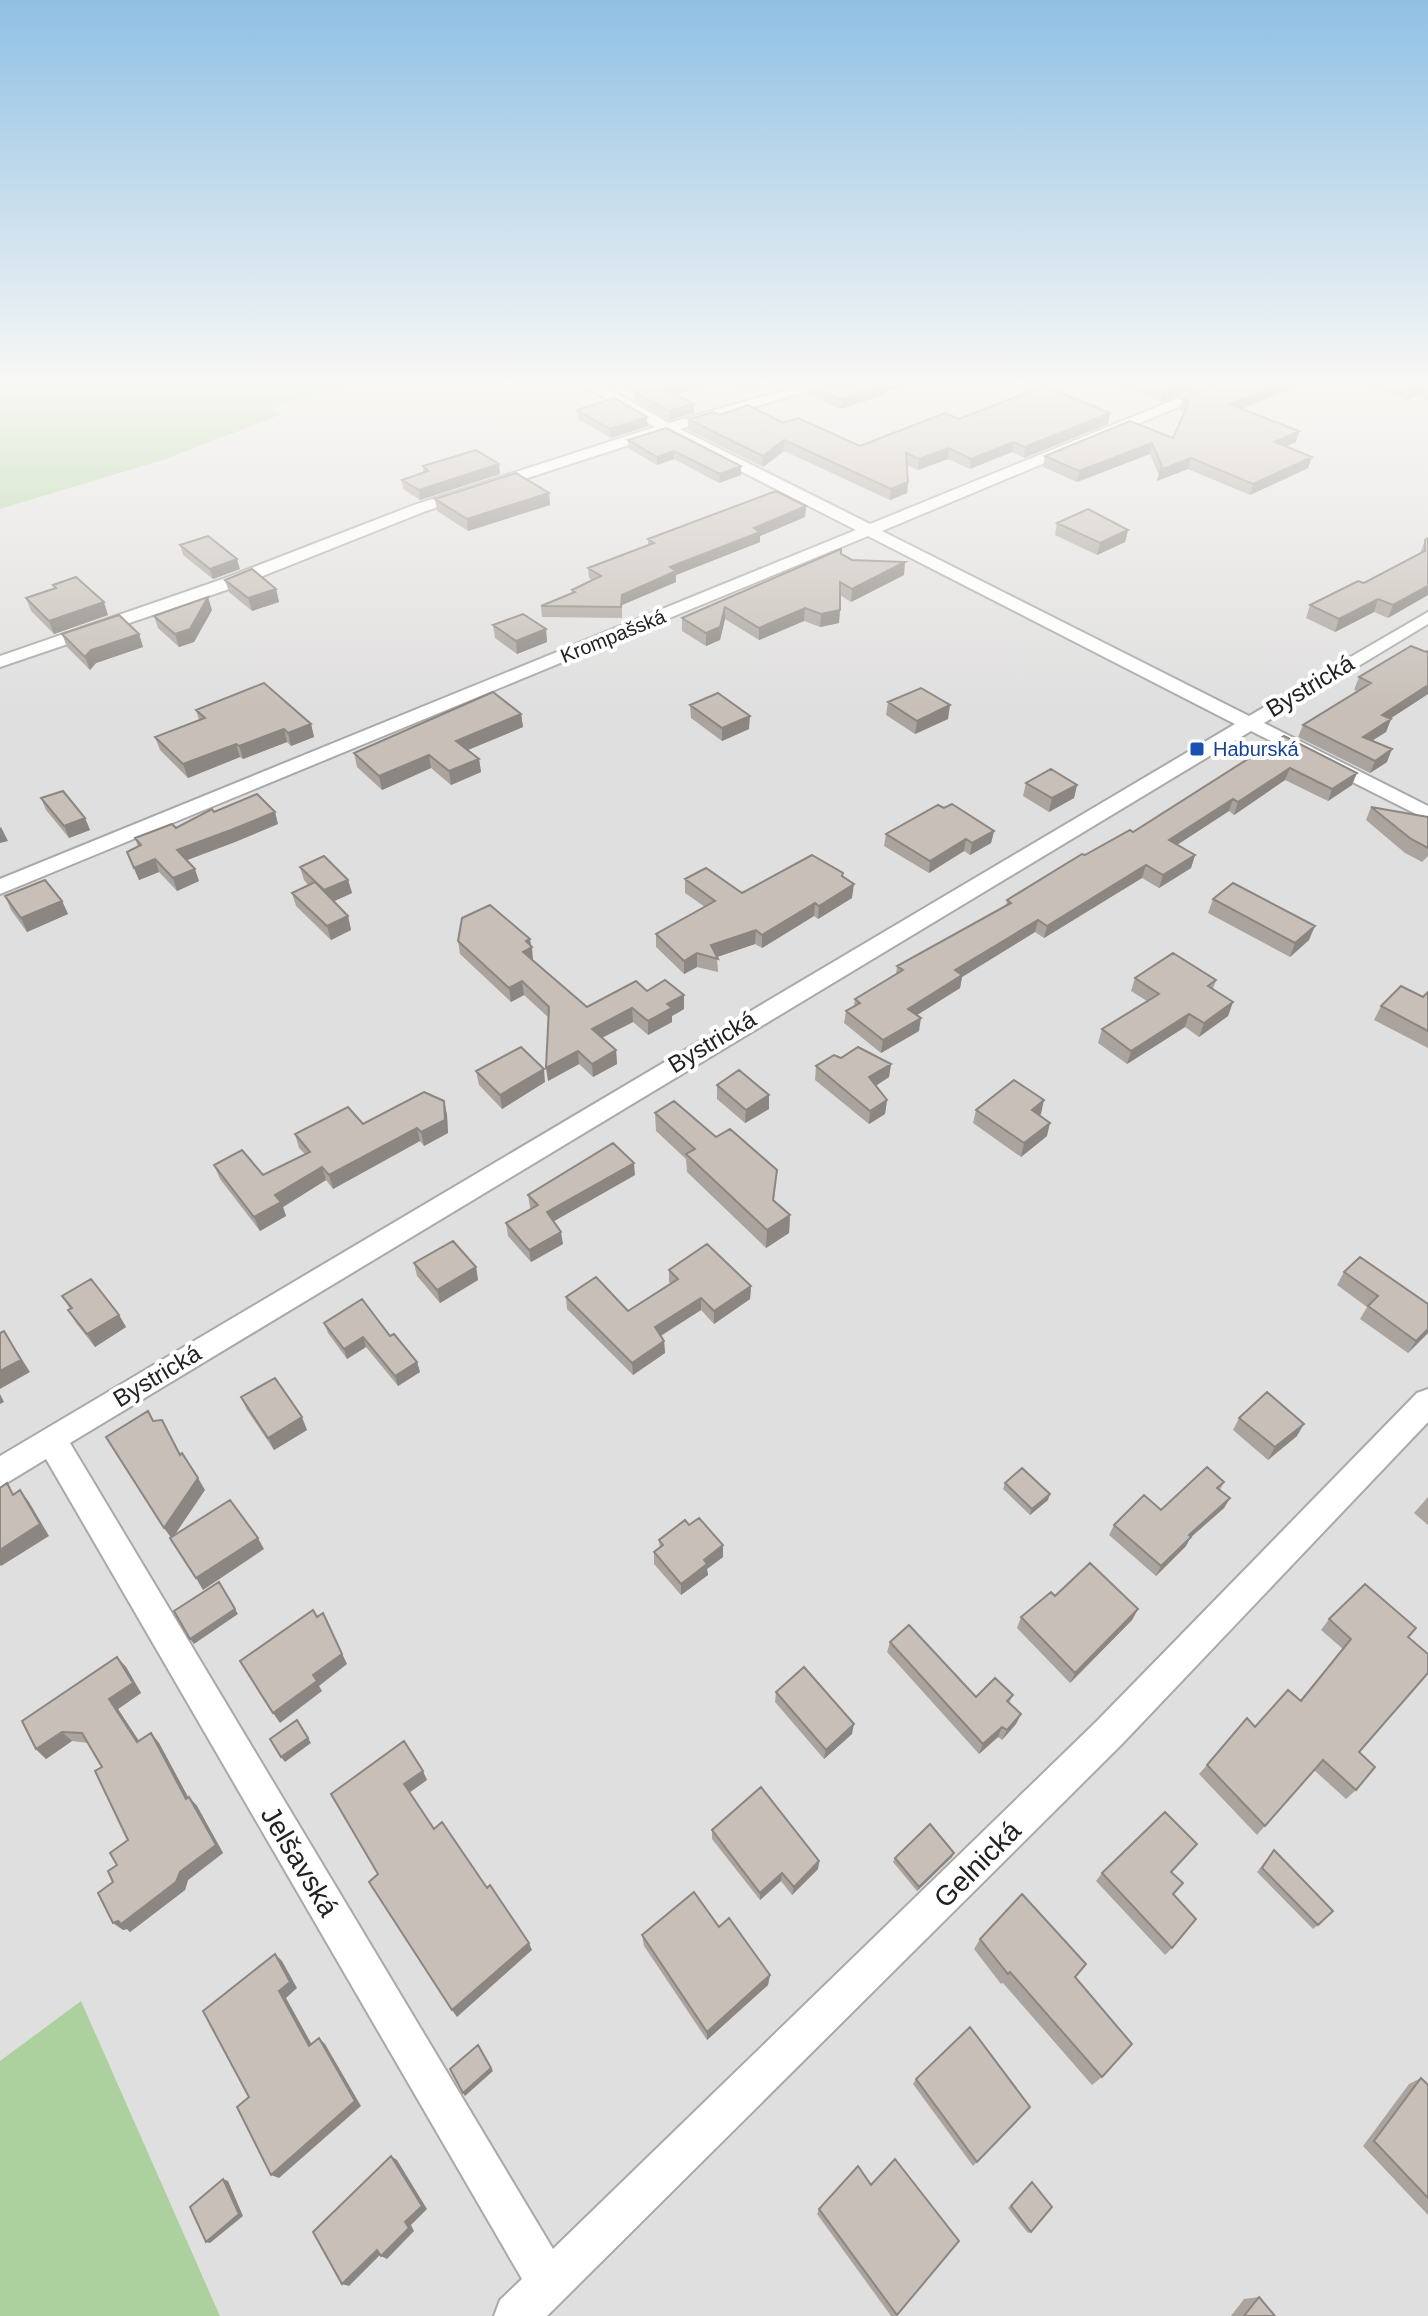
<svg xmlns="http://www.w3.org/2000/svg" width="1428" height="2316" font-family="Arial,sans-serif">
<rect width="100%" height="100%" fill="#f2efe9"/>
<path fill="#e0dfdf" d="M363 384H1428V2316H0V509L163 460 281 415 270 407Z"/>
<path fill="#add19e" d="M0 384H363L271 407 281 415 163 460 0 509Z
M81 2001 220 2316H0V2061Z"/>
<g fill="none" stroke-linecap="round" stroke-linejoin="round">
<g stroke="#a9a9a9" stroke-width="4">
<path id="street" d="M582 384H600L669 423 807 384H831L680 429 870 524 1213 384H1233L882 531 1249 716 1428 612V624L1264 723 1428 806V820L1251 731 70 1443 553 2249 1097 1721 1417 1393 1428 1389V1422L1121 1745 547 2316H494L500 2300 522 2279 46 1459 0 1487V1456L1235 724 868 536 0 894V879L856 530 666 433 426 511 235 587 0 667V656L223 579 414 505 655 427Z"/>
</g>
<use href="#street" fill="#fff" fill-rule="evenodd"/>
</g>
<path fill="#aba49e" d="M619 384H705L675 394 694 404V413L669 420 635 401V393Z
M734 384H762L743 390Z
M1120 384H1204L1161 402Z
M1215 384H1303L1241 409 1296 442 1286 446 1308 468 1250 495 1188 469 1157 481 1159 476 1150 454 1077 482 1043 467 1045 456 1173 438 1185 412 1179 410 1182 399Z
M1364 384H1428V400L1416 396 1407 400Z
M808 385 884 392V395L840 409 808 394Z
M577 410 648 426 611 438 578 419Z
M1110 413 1108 424 1024 458 1012 452 970 469 948 459 918 470 907 465 908 482 907 493 890 500 784 451 763 467 688 430V419L719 415 783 423 860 446 959 419Z
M666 428 741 475 719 483 674 459 657 465 628 448V440Z
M499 464 500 474 420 500 403 489 402 480 423 472V466Z
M549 493 550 505 468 531 437 511 435 499Z
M806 506 805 517 760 536V542L676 575V582L622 605V618L542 617 541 606 572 593V590L592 580 589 578 588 568 648 545V539Z
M1057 523 1128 530 1125 542 1097 555 1055 535Z
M1428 538V595L1388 618 1374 612 1335 632 1306 618 1310 605 1364 583 1420 553 1425 540Z
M180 545 240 569 213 579 183 555Z
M841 554 852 560 904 575 851 602 840 595 839 623 820 627 804 621 759 640 725 619 720 640 706 646 682 631V618Z
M225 580 276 589 279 602 252 611 229 592Z
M53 585 108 615 54 634 31 611 26 598 54 589Z
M212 610 194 642 179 647 158 628 154 616Z
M493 625 546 629 547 642 517 654 495 638Z
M62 634H139L143 647 96 663 90 670 67 647Z
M1426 652 1428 694 1390 719H1391L1386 732 1372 741 1387 762 1370 773 1298 737 1303 725 1357 691 1354 690 1359 677Z
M888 702 948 719 915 734 886 715Z
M690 705 749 729 722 741 691 718Z
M196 710 311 724 314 737 291 746 287 742 243 759 240 757 188 778 160 750 155 737 199 720Z
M521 714 523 727 468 750 479 759 481 772 451 785 431 768 382 790 357 767 354 753Z
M1284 736 1352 785 1328 801 1285 780 1234 815 1229 811 1177 845 1195 855 1191 868 1159 888 1142 878 1044 938 1035 932 962 977 960 988 917 1015 919 1031 881 1053 844 1023 846 1011 854 1006 855 999 896 974 897 966 1006 906 1007 900 1085 855 1133 832Z
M1026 783 1077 785 1074 798 1049 812 1023 796Z
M41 798 85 818 90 830 69 838 46 810Z
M1371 807 1428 817V856L1422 862 1405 853 1366 820Z
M214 812H275L278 824 235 842 187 860 199 881 177 891 159 872 139 880 127 852 138 847 135 838 176 828Z
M994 831 991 843 970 855 964 851 929 873 884 846 886 834Z
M300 867 348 880 352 893 334 901 348 916 351 930 331 940 296 906 292 893 308 885 304 880Z
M842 876 852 898 818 919 814 916 762 948 755 944 717 957 718 972 697 967 684 974 656 947V934L705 907 685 893V879L742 893Z
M5 896 62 901 68 914 27 932 11 910Z
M1213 899 1309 940 1290 957 1208 913Z
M530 939 533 961 587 1007 647 991 684 995V1009L672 1016V1022L648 1035 633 1022 602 1038 616 1050 617 1064 593 1077 579 1064 548 1081 549 1018 524 995 511 1002 460 954 458 941Z
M1135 978 1216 980 1213 989 1233 1002 1228 1016 1199 1037 1185 1027 1127 1064 1098 1043 1102 1029 1147 1001 1131 991Z
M1428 992V1048L1374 1020 1381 1006 1423 997Z
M841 1058 891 1064 889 1077 876 1085 887 1100 885 1114 869 1124 815 1080 816 1066Z
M476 1071 545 1082 502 1109 479 1085Z
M717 1085 769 1095V1109L745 1123 717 1099Z
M444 1101 447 1115 448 1133 424 1146 420 1141 333 1189 326 1180 283 1207 286 1216 260 1231 220 1179 214 1165 263 1175 305 1154 299 1148 295 1134 363 1124Z
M976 1110 1041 1114 1039 1115 1047 1136 1021 1157 973 1123Z
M655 1113 716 1137 777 1170 774 1200 790 1215 789 1233 766 1248 687 1172 686 1159 656 1131Z
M635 1175 554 1221 563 1244 531 1262 508 1236 506 1223 531 1209 530 1207 528 1195Z
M414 1263 476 1267 478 1280 440 1303 417 1276Z
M669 1270 751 1286 750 1299 714 1324 701 1310 661 1336 664 1341 665 1353 633 1375 567 1309 566 1297 628 1311 671 1284 669 1282Z
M1344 1272 1428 1333 1408 1353 1360 1319 1367 1307 1337 1285Z
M62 1296 119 1315 126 1327 95 1347 76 1323 68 1310 70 1309Z
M324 1323 390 1336 417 1362 420 1372 398 1386 366 1347 347 1359 328 1333Z
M241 1397 307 1430 274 1450 247 1410Z
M1239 1418 1297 1436 1268 1460 1233 1430Z
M1224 1482 1220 1490 1230 1498 1224 1508 1190 1538 1186 1546 1156 1576 1109 1535 1114 1525 1161 1510Z
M1005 1483 1048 1500 1030 1515 1003 1489Z
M1428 1497V1525L1414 1513Z
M659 1540 723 1557 707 1569 708 1575 681 1595 654 1564V1552L660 1548Z
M1055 1596 1138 1609 1132 1620 1070 1683 1017 1628 1021 1617Z
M1329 1619 1408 1637 1359 1752 1356 1790 1346 1799 1314 1770 1257 1835 1199 1774 1207 1765 1255 1727 1300 1700 1343 1649 1321 1630Z
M890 1642 976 1697 1013 1695 1009 1703 1021 1714 1016 1724 1002 1740 998 1737 979 1754 887 1652Z
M117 1657 126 1667 141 1693 118 1709 139 1741 151 1733 159 1743 188 1797 197 1806 223 1853 188 1880 185 1890 130 1932 127 1929 123 1930 113 1882 117 1865 128 1840 102 1767 88 1743 72 1741 46 1759 36 1749Z
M776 1692 852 1734 824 1759 775 1702Z
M712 1830 819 1861 818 1869 792 1895 781 1881 760 1900 712 1839Z
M1274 1850 1318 1925 1313 1929 1257 1872Z
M952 1857 917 1891 893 1862 895 1858Z
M1172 1872 1173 1894 1172 1948 1165 1955 1096 1881 1102 1873Z
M719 1927 770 1975 768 1985 707 2040 644 1946 642 1935Z
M980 1939 1075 1977 1102 2077 1092 2085 1003 1983 1001 1984 974 1949Z
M1421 2078 1428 2085V2215L1363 2146 1409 2084Z
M916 2079 977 2162 973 2166 913 2084Z
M1032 2182 1031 2232 1028 2233 1008 2208Z
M871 2185 897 2315 895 2316H891L817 2214 819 2209Z
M1259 2297 1275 2316H1231L1244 2299Z"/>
<path fill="#8b8681" d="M679 384H705L664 398V389Z
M743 384H762L743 390Z
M880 384H912L884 392V395L840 409 841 400Z
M1181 384H1204L1161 402 1163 391Z
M1280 384H1303L1226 415 1229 404Z
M1420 385 1416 396 1407 400 1411 389Z
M694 404V413L669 420V411Z
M1110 413 1108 424 1024 458 1025 447Z
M647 417 648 426 611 438 610 429Z
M1299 431 1296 442 1271 453 1275 442Z
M784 440V451L763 467V456Z
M1013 442 1012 452 970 469 971 459Z
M1152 443 1150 454 1077 482 1079 471Z
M949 448 948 459 918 470 919 459Z
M674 451V459L657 465V457Z
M1312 457 1308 468 1250 495 1253 484Z
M1191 458 1188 469 1157 481 1160 470Z
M499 464 500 474 420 500 419 490Z
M741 466V475L719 483 720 474Z
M908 482 907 493 890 500 891 489Z
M549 493 550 505 468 531 467 519Z
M806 506 805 517 760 536V542L676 575V582L622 605V618V595L670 567 754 528Z
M1128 530 1125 542 1097 555 1100 543Z
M237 559 240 569 213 579 210 569Z
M905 562 904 575 851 602 852 589Z
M1428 586V595L1388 618 1393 605Z
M276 589 279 602 252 611 248 598Z
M208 597 212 610 194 642 179 647 175 634Z
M1378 599 1374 612 1335 632 1339 619Z
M104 602 108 615 54 634 49 621Z
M725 607V619L720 640 706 646V633Z
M805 608 804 621 759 640V628Z
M840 610 839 623 820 627 821 614Z
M546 629 547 642 517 654 516 641Z
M139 634 143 647 96 663 90 670 85 657 91 650Z
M1428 685V694L1377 727 1382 715Z
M950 705 948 719 915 734 917 721Z
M521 714 523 727 458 754 456 741Z
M750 716 749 729 722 741V728Z
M1391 719 1386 732 1358 749 1363 737Z
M311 724 314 737 291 746 288 733Z
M284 729 287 742 243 759 239 746Z
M236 744 240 757 188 778 183 764Z
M1392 749 1387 762 1370 773 1375 761Z
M429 755 431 768 382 790 379 776Z
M479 759 481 772 451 785 449 771Z
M1290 768 1285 780 1234 815 1238 802Z
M1357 773 1352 785 1328 801 1332 789Z
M1077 785 1074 798 1049 812 1052 798Z
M1233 799 1229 811 1166 852 1169 840Z
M275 812 278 824 235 842 182 862 177 850Z
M85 818 90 830 69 838 64 826Z
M1 827 8 841 0 843V828Z
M994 831 991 843 970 855 972 843Z
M966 839 964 851 929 873 930 861Z
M1195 855 1191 868 1159 888 1163 875Z
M155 859 159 872 139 880 134 868Z
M1146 865 1142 878 1044 938 1047 926Z
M195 869 199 881 177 891 173 878Z
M348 880 352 893 328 904 324 890Z
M854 884 852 898 818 919 819 906Z
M62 901 68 914 27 932 21 918Z
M815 903 814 916 762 948V935Z
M348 916 351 930 331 940 327 926Z
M1038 920 1035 932 962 977 960 988 906 1022 908 1009 955 970Z
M1315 926 1309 940 1290 957 1295 943Z
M756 930 755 944 714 958 711 945Z
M530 939 531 947H532L533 960 523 952 526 941Z
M697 953V967L684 974V961Z
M522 981 524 995 511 1002 509 988Z
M684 995V1009L672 1016V1022L648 1035V1021L667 1004Z
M1233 1002 1228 1016 1199 1037 1204 1023Z
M632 1008 633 1022 593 1042 592 1029Z
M1189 1014 1185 1027 1127 1064 1131 1051Z
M921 1018 919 1031 881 1053 883 1040Z
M616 1050 617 1064 593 1077 592 1064Z
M578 1051 579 1064 548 1081 546 1068Z
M891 1064 889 1077 868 1091 869 1077Z
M544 1069 545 1082 502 1109 500 1095Z
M769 1095V1109L745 1123 746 1110Z
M887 1100 885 1114 869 1124 870 1111Z
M1044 1100 1041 1114 1028 1124 1032 1110Z
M444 1101 447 1115 448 1133 424 1146 421 1132Z
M1050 1123 1047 1136 1021 1157 1024 1143Z
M417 1128 420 1141 333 1189 329 1175Z
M634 1163 635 1175 549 1224 547 1212Z
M322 1167 326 1180 283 1207 286 1216 260 1231 254 1217 275 1195Z
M790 1215 789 1233 766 1248 767 1230Z
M561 1232 563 1244 531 1262 529 1250Z
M476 1267 478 1280 440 1303 437 1290Z
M751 1286 750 1299 714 1324V1311Z
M701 1298V1310L655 1339V1327Z
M119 1315 126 1327 95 1347 87 1334Z
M1428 1329V1333L1408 1353 1416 1341Z
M4 1331 30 1372 0 1389V1371Z
M363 1337 366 1347 347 1359 344 1349Z
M664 1341 665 1353 633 1375 632 1363Z
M417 1362 420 1372 398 1386 395 1376Z
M0 1394 4 1402 0 1404Z
M302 1417 307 1430 274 1450 268 1438Z
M1304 1424 1297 1436 1268 1460 1275 1447Z
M198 1478 205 1490 172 1539 164 1528Z
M20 1490 29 1502 49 1536 1 1566 0 1565V1550Z
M1050 1494 1048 1500 1030 1515 1032 1509Z
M1230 1498 1224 1508 1190 1538 1186 1546 1156 1576 1161 1566 1189 1535Z
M258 1538 264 1549 203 1590 196 1578Z
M723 1545V1557L707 1569 708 1575 681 1595V1584L704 1560Z
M235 1609 238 1614 194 1644 190 1639Z
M1138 1609 1132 1620 1070 1683 1075 1673Z
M323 1613 347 1664 319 1686 322 1691 280 1723 273 1713 313 1675Z
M117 1657 126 1667 141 1693 118 1709 146 1752 137 1742 109 1699Z
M1021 1714 1016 1724 1002 1740 1007 1730Z
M854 1724 852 1734 824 1759 826 1750Z
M1002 1727 998 1737 979 1754 983 1744Z
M62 1732 72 1741 46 1759 36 1749Z
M151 1733 159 1743 194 1808 186 1799Z
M308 1738 311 1743 285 1762 281 1757Z
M423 1771 427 1780 409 1793 404 1784Z
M189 1797 197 1806 223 1853 188 1880 185 1890 130 1932 127 1929 123 1930 113 1923Z
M954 1853 952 1857 917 1891 919 1887Z
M819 1861 818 1869 792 1895 794 1887Z
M782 1873 781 1881 760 1900V1893Z
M529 1943 532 1950 457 2017 452 2010Z
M275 1954 282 1961 297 1988 286 1998 316 2052 309 2046 279 1991Z
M770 1975 768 1985 707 2040V2032Z
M319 2038 325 2044 361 2106 279 2178 271 2175Z
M478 2045 493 2071 465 2096 463 2093Z
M391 2156 397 2160 427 2209 411 2225 414 2231 387 2259 381 2256 405 2222Z
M223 2179 228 2181 243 2216 210 2243 206 2242Z
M377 2250 383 2252 349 2286 342 2284Z"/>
<path fill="#c7bfb8" stroke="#8b8681" stroke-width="2" d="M636 384H679L664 389 694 404 669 411 635 392 644 389Z
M883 384 884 385 841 400 808 385Z
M1147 384H1181L1163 391Z
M1215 384H1280L1229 404 1299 431 1275 442 1312 457 1253 484 1191 458 1160 470 1162 466 1152 443 1079 471 1045 456 1130 421 1173 438 1189 402 1182 399Z
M1399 384H1428V388L1420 385 1411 389Z
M1044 386 1110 413 1025 447 1013 442 971 459 949 448 919 459 906 453 908 482 891 489 784 440 763 456 688 419 714 412 719 415 748 405 783 423 798 418 860 446 945 413 959 419Z
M615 398 647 417 610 429 577 410Z
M666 428 741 466 720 474 674 451 657 457 628 440Z
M476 450 499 464 419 490 402 480 428 471 423 466Z
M516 473 549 493 467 519 435 499Z
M776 491 806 506 754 528 760 532 670 567 676 571 622 595 621 607 541 606 575 592 572 590 601 576 588 568 654 543 648 539Z
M1088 509 1128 530 1100 543 1057 523Z
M208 536 237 559 210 569 180 545Z
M1428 538V586L1393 605 1378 599 1339 619 1310 605 1358 581 1364 583 1425 551V540Z
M841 549V554L852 560 905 562 852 589 840 582V610L821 614 805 608 759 628 725 607 720 627 706 633 682 618Z
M252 569 276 589 248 598 225 580Z
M76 577 104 602 49 621 26 598 56 588 53 585Z
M208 597 190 629 175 634 154 616Z
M523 614 546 629 516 641 493 625Z
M119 615 139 634 91 650 85 657 62 634Z
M1411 646 1426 652 1428 651V685L1382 715 1391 719 1363 737 1392 749 1375 761 1303 725 1371 683 1359 677Z
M264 683 311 724 288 733 284 729 239 746 236 744 183 764 155 737 205 718 196 710Z
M921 688 950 705 917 721 888 702Z
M493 692 521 714 456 741 479 759 449 771 429 755 379 776 354 753Z
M718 693 750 716 722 728 690 705Z
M1284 736 1357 773 1332 789 1290 768 1238 802 1233 799 1169 840 1195 855 1163 875 1146 865 1047 926 1038 920 955 970 962 975 908 1009 921 1018 883 1040 846 1011 860 1003 855 999 903 970 897 966 1011 903 1007 900 1082 854 1085 855 1130 830 1133 832Z
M1051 769 1077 785 1052 798 1026 783Z
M63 791 85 818 64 826 41 798Z
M257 794 275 812 231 830 177 850 195 869 173 878 155 859 134 868 127 852 141 845 135 838 172 824 176 828 212 809 214 812Z
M952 804 994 831 972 843 966 839 930 861 886 834 938 805 944 808Z
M1371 807 1428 817V848L1411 839Z
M812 855 843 873 842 876 854 884 819 906 815 903 762 935 756 930 711 945 718 959 697 953 684 961 656 934 715 901 685 879 706 868 742 893Z
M324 856 348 880 324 890 300 867Z
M45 880 62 901 21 918 5 896Z
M315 882 348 916 327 926 292 893Z
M1233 883 1315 926 1295 943 1213 899Z
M490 905 530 939 526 941 532 947 523 952 587 1007 636 981 647 991 665 980 684 995 667 1004 672 1008 648 1021 632 1008 592 1029 616 1050 592 1064 578 1051 546 1068 549 1007 522 981 509 988 458 941 462 918Z
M1173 953 1216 980 1208 986 1233 1002 1204 1023 1189 1014 1131 1051 1102 1029 1159 994 1135 978Z
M1401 986 1423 997 1428 992V1031L1381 1006Z
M521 1047 544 1069 500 1095 476 1071Z
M858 1047 891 1064 869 1077 887 1100 870 1111 816 1066 834 1055 841 1058Z
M739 1070 769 1095 746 1110 717 1085Z
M1014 1080 1044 1100 1032 1110 1050 1123 1024 1143 976 1110Z
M424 1092 444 1101 445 1120 421 1132 417 1128 329 1175 322 1167 275 1195 281 1202 254 1217 214 1165 242 1150 263 1175 310 1152 295 1134 348 1107 363 1124Z
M674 1101 716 1137 730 1129 777 1170 773 1200 790 1215 767 1230 686 1154 695 1149 655 1113Z
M613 1143 634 1163 547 1212 561 1232 529 1250 506 1223 538 1205 528 1195Z
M453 1241 476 1267 437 1290 414 1263Z
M707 1244 751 1286 714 1311 701 1298 655 1327 664 1341 632 1363 566 1297 596 1277 628 1311 678 1279 669 1270Z
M1360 1257 1428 1304V1329L1416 1341 1368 1306 1378 1296 1344 1272Z
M91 1279 119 1315 87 1334 68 1310 72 1308 62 1296Z
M362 1299 390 1336 394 1334 417 1362 395 1376 363 1337 344 1349 324 1323Z
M4 1331 21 1360 0 1371V1333Z
M275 1378 302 1417 268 1438 241 1397Z
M1267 1392 1304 1424 1275 1447 1239 1418Z
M148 1411 153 1421 162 1420 180 1455 182 1453 198 1478 164 1528 106 1437Z
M1207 1467 1224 1482 1217 1488 1230 1498 1189 1535 1191 1537 1161 1566 1114 1525 1144 1495 1161 1510Z
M1022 1468 1050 1494 1032 1509 1005 1483Z
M7 1483 13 1495 20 1490 40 1524 0 1550V1488Z
M230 1500 258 1538 196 1578 170 1538Z
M699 1518 723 1545 704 1560 707 1564 681 1584 654 1552 663 1545 659 1540 685 1520 689 1525Z
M1090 1563 1138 1609 1075 1673 1021 1617 1051 1592 1055 1596Z
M219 1582 235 1609 190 1639 174 1611Z
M1365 1584 1416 1628 1408 1637 1428 1654V1673L1359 1752 1375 1767 1356 1790 1323 1760 1265 1826 1207 1765 1247 1718 1255 1727 1288 1690 1301 1701 1351 1639 1329 1619Z
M313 1610 317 1617 323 1613 342 1654 313 1675 317 1681 273 1713 240 1661Z
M909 1625 976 1697 995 1678 1013 1695 1007 1701 1021 1714 1007 1730 1002 1727 983 1744 890 1642Z
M117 1657 133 1683 109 1699 137 1742 151 1733 186 1799 189 1797 216 1845 180 1872 176 1882 121 1924 118 1921 113 1923 98 1893 113 1882 108 1871 117 1865 110 1853 128 1840 95 1771 102 1767 82 1733 62 1732 36 1749 22 1721Z
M804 1667 854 1724 826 1750 776 1692Z
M297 1720 308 1738 281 1757 270 1739Z
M404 1741 423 1771 404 1784 434 1829 442 1822 487 1888 490 1885 529 1943 452 2010 369 1882 378 1874 331 1794Z
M761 1787 819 1861 794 1887 782 1873 760 1893 712 1830Z
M1165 1812 1197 1844 1171 1872 1183 1883 1173 1894 1196 1919 1172 1948 1102 1873Z
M930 1824 954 1853 919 1887 895 1858Z
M1274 1850 1333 1911 1318 1925 1262 1868Z
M694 1892 719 1927 729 1918 770 1975 707 2032 642 1935Z
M1022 1894 1086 1964 1075 1977 1132 2044 1102 2077 1010 1972 1008 1974 980 1939Z
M275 1954 290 1982 279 1991 309 2046 319 2038 355 2101 271 2175 237 2107 249 2097 203 2011Z
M970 2027 1030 2107 977 2162 916 2079Z
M478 2045 491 2068 463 2093 450 2069Z
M1421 2078 1428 2085V2198L1374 2141Z
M391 2156 422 2206 405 2222 409 2228 381 2256 377 2250 342 2284 313 2232Z
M895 2159 959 2241 897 2315 819 2209 858 2166 871 2185Z
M223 2179 239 2214 206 2242 190 2207Z
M1032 2182 1052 2207 1031 2232 1011 2206Z
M1259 2297 1275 2316H1244Z"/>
<linearGradient id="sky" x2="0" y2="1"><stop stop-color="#8fc0e4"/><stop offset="0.54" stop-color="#f9f8f5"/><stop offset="1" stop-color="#f9f8f5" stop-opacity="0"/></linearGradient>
<rect width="1428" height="709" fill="url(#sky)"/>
<rect fill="#1a4fb4" stroke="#fff" stroke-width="3" x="1189" y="741" width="16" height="16" rx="4"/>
<g text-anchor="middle" stroke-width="8" stroke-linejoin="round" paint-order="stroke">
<g font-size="20" fill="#222" stroke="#fff">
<text transform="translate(613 636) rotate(-22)" y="7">Krompašská</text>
</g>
<g font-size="20" fill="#164399" stroke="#fff" text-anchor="start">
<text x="1213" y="756">Haburská</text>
</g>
<g font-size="24" fill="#222" stroke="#fff">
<text transform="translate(1310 686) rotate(-31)" y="8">Bystrická</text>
<text transform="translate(712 1042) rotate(-31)" y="8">Bystrická</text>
<text transform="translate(157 1376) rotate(-31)" y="8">Bystrická</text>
</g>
<g font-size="28" fill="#222" stroke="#fff">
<text transform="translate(300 1861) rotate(59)" y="10">Jelšavská</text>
<text transform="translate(977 1864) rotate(-45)" y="10">Gelnická</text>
</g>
</g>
</svg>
